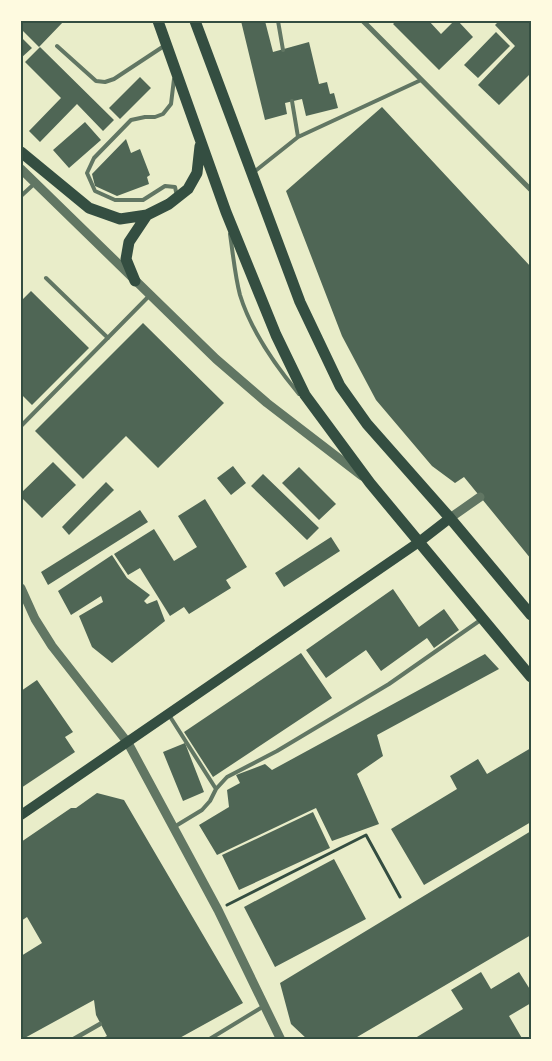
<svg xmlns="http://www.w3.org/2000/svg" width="552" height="1061" font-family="'Roboto Condensed',sans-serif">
<rect width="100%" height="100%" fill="#e9edc9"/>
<path fill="#4f6655" d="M21 21H64L39 47 21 29Z
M241 21H265L273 52 309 42 319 84 327 82 330 94 334 93 338 108 306 116 302 99 285 103 287 114 265 120Z
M396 21H429L441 34 454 21H458L473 37 439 70 393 24Z
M499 21H531V73L499 105 478 85 515 46 495 25Z
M496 32 510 46 478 78 464 65Z
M21 37 32 48 21 58Z
M40 47 114 120 103 131 77 104 40 142 29 131 61 98 25 62Z
M140 77 151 88 120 119 109 108Z
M382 107 531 267V559L464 477 455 483 432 466 376 400 342 336 286 191Z
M85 122 101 140 69 168 53 150Z
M126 139 131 153 140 149 150 175 147 177 149 184 117 196 95 186 92 174Z
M31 291 89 348 32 405 21 394V301Z
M143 323 224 403 158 468 126 436 83 479 35 431Z
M53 462 76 485 42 518 21 497V493Z
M233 466 246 483 231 495 217 478Z
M299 467 336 504 319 520 282 483Z
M263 474 319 528 307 540 251 486Z
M106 482 114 490 69 535 62 527Z
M205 499 247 567 226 580 231 588 189 614 184 607 170 616 140 568 128 575 114 554 154 529 174 561 197 547 178 516Z
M140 510 148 522 48 585 41 572Z
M331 537 340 551 284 587 275 573Z
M112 555 127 578 150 595 144 601 147 604 157 600 165 621 112 663 92 647 79 616 103 602 101 596 71 615 58 591Z
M393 589 419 627 444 609 459 630 434 648 427 638 381 671 366 650 326 678 306 650Z
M301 653 332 698 213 777 184 732Z
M485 654 499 669 377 735 383 756 357 774 379 824 332 841 316 808 217 855 199 825 229 807 227 790 240 783 236 775 265 764 272 770Z
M37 680 73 732 65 737 75 752 21 788V691Z
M185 743 204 792 183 801 163 752Z
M531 748V822L424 885 391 829 457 789 450 776 478 759 487 774Z
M97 793 124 800 243 1003 176 1040H99L107 1036 96 1015 94 1000 21 1040V956L42 943 27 917 21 921V842L71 808H76Z
M313 812 330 848 239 890 222 855Z
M531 831V935L352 1040H308L291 1024 280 983Z
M334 859 366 919 275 967 244 907Z
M481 972 491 989 519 972 531 991V1003L509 1016 523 1040H412L463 1009 451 990Z"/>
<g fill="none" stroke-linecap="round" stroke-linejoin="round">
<path stroke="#344e41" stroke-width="3" d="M227 905 366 835 400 897"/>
<path stroke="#617663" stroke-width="4" d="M278 21 283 50
M57 46 96 81 105 82 114 79 164 46
M174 79 171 104 163 114 155 117H145L131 120 94 158 87 173 95 191 115 200H143L165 186 175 187 177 196
M298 137 421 80
M254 172 298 137 292 101
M21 196 34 184
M230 234C233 254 235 276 240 295 251 331 275 365 299 394
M46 278 108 338
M21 426 150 295
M169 715 216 789
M174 827 202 810 210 801 216 789 227 777 277 751 389 684 482 619
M208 1040 264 1006"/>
<path stroke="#617663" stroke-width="4.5" d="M72 1040 100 1024"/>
<path stroke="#617663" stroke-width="5" d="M363 21 531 190"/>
<path stroke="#617663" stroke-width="9" d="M21 169 216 359 267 403 362 476
M450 518 480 497
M21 588 35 619 52 646 128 743 218 910 281 1040"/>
<path stroke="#344e41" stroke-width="10" d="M21 815 419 542 450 518"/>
<path stroke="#344e41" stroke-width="11" d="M158 21 226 212 276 335 305 395 370 483 531 677
M195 21 300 302 340 386 367 424 450 518 531 615
M21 152 89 208 120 219 147 215 169 204 188 189 197 173 200 146
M135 281 126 259 129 242 147 215"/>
</g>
<rect width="552" height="1061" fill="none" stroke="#fefae0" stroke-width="45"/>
<rect x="22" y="22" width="508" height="1016" fill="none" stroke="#344e41" stroke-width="2"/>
</svg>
